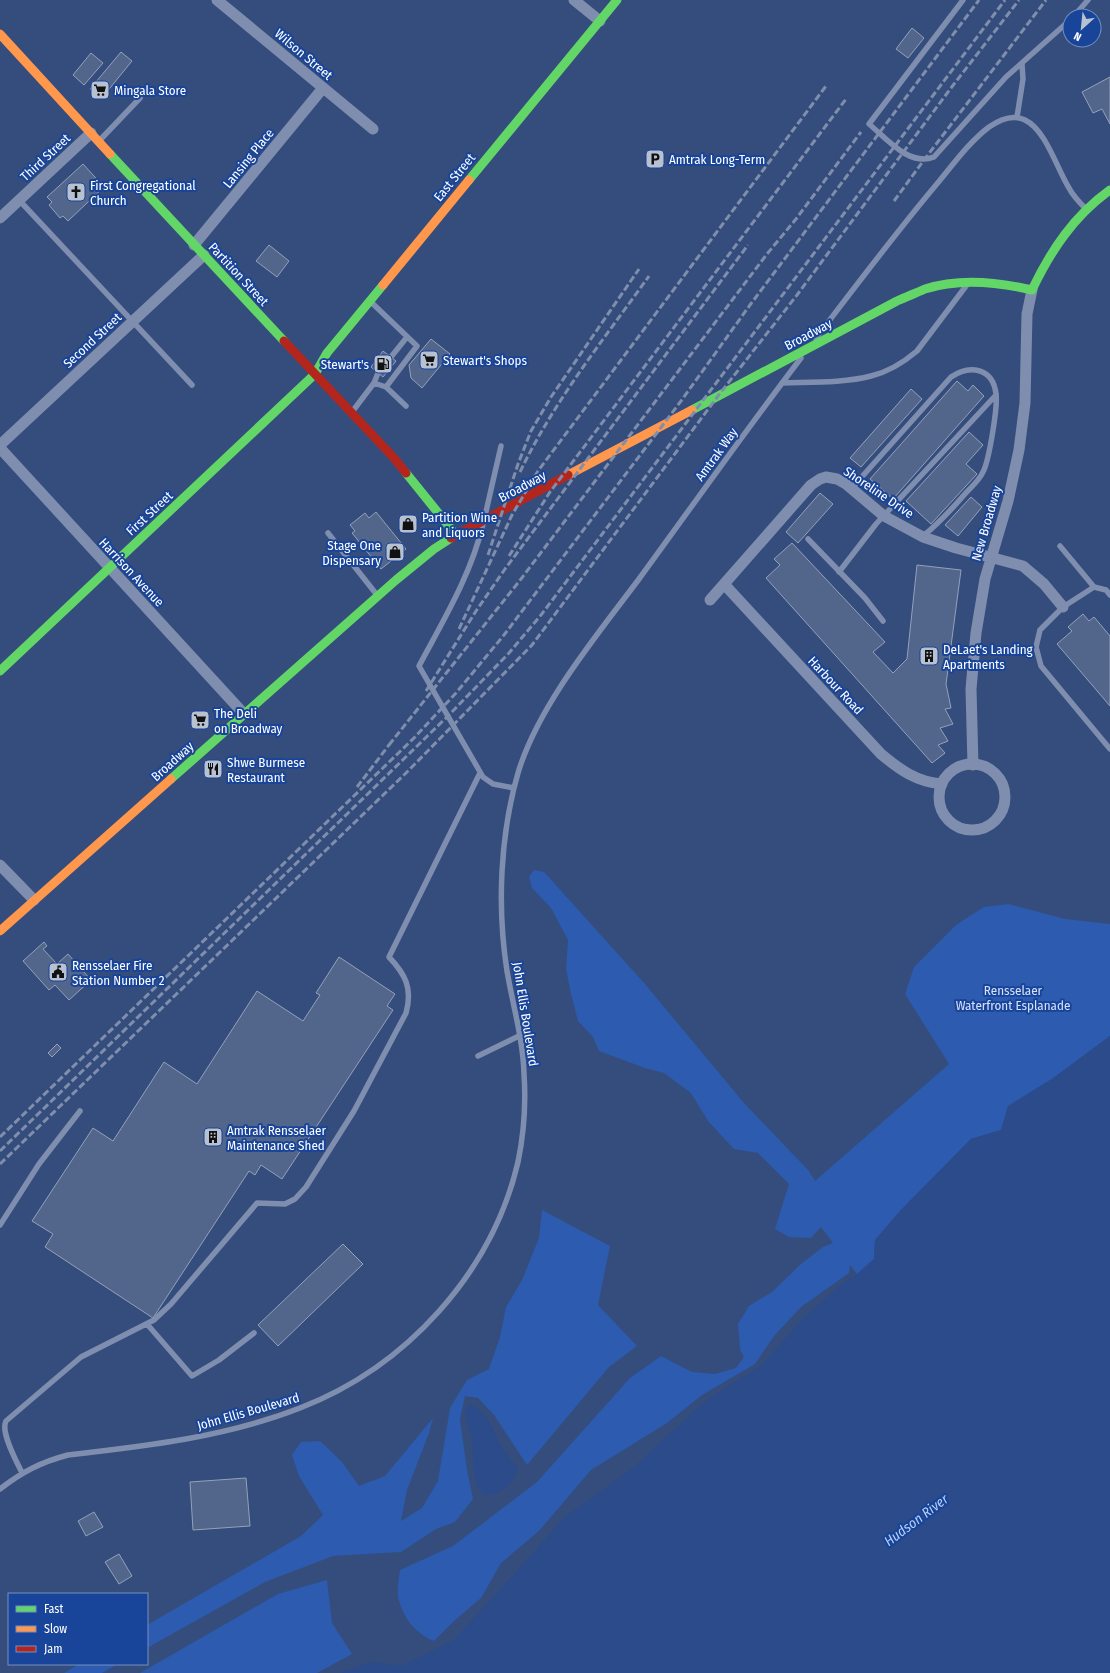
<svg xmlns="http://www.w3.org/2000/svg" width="1110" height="1673" font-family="'Fira Sans Condensed',sans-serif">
<rect width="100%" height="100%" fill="#354d7c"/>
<path fill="#2c5baf" d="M534 870 544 872 645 984 744 1103 809 1171 815 1181 949 1064 905 994 914 967 956 925 984 907 1009 904 1065 919 1110 924V1036L1052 1079 1009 1106 1001 1130 971 1139 901 1210 875 1240 874 1259 857 1274 850 1265 849 1273 801 1307 774 1336 755 1364 702 1395 667 1423 591 1470 539 1531 501 1563 481 1598 454 1621 434 1641C415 1633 402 1617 398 1596 397 1588 399 1578 400 1570L453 1546 537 1482 630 1378 661 1356 692 1372 715 1374 736 1368 744 1357 740 1349 738 1324 749 1306 772 1292 801 1264 823 1247 833 1243 821 1227 811 1238 789 1237 775 1229 789 1184 758 1153 734 1149 708 1121 691 1093 664 1073 645 1068 599 1051 593 1037 578 1021 571 994 566 969 568 940 551 908 532 888 529 877Z
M542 1210 610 1246 598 1305 637 1346 609 1367 527 1465 494 1415 478 1398 465 1396 460 1419 467 1470 473 1499 455 1522 436 1529 401 1552 333 1556 265 1582 147 1648V1625L301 1536 323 1515 299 1476 292 1455 301 1442 320 1441 342 1462 359 1486 385 1476 433 1418 429 1433 407 1490 401 1521 422 1508 438 1481 450 1408 467 1380 489 1369 500 1337 506 1307 522 1280 539 1238Z
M327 1580 332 1623 352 1654 317 1673H140L278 1594Z
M79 1664H118L102 1673H64Z"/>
<path fill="#2b4b8a" d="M1110 1036V1673H340L371 1662 402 1666 454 1640 509 1580 565 1517 632 1469 704 1402 762 1365 802 1320 841 1285 857 1274 874 1259 875 1240 901 1210 971 1139 1001 1130 1008 1106 1052 1079Z
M469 1404C488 1412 492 1429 501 1446 506 1454 513 1462 518 1469 514 1480 509 1487 499 1492 468 1507 475 1454 472 1438 470 1428 460 1414 469 1404Z"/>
<path fill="#52658a" stroke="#94a1bb" d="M912 28 924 38 908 58 896 49Z
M121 52 132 61 101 99 90 89Z
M91 53 103 63 84 85 73 75Z
M1110 77V124L1102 109 1093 113 1082 92Z
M83 164 104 187 68 221 63 216 60 218 49 205 52 202 47 197Z
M269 245 289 261 277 277 256 261Z
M431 339 450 354 422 388 411 378 409 365Z
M383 351 396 361 383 377 371 367Z
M957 381 968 391 973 385 984 396 893 499 870 479Z
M911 389 922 399 861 467 850 458Z
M969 432 983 445 966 464 977 474 931 524 906 501Z
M820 493 833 504 798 543 786 532Z
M971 497 982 507 958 536 945 525Z
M376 512 406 549 381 569 352 533 355 531 350 525 365 513 369 518Z
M792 543 885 642 873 652 893 673 907 659 917 565 961 570 946 684 951 708 945 709 953 724 940 728 948 741 938 745 945 753 932 763 766 578 780 565 774 559Z
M1083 614 1089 621 1094 617 1110 636V706L1057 644 1072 631 1068 627Z
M44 942 47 946 43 949 57 964 68 954 91 980 69 1000 55 985 49 990 23 961Z
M339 957 395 994 387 1006 393 1010 282 1179 261 1165 255 1175 249 1171 153 1318 45 1247 53 1234 32 1221 93 1128 113 1141 164 1062 197 1084 257 991 303 1021 320 995 316 993Z
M57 1044 61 1048 52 1057 48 1053Z
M343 1244 363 1264 278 1346 258 1325Z
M246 1478 250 1526 193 1530 190 1482Z
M94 1512 103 1527 86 1536 78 1521Z
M119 1554 132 1576 119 1584 105 1562Z"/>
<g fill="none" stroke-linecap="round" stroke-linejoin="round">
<path stroke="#7f8eae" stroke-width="5.5" d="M963 0 869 124C886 138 909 167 934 157L1006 77 1070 20
M1074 16 1088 0
M1017 117 1023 79 1022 64
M100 140 140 98
M19 200 192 385
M816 338C855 287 894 235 936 185 952 166 968 143 989 127 999 120 1013 114 1025 120 1046 130 1057 169 1069 188 1073 196 1080 203 1086 209
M391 357 407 337
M374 383 378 373
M782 383C809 382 845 383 871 376 888 372 904 362 917 351L966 286
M386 387 406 406
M352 412 374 383 386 387 417 346 371 302
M851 489 951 377C970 364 993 368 996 394 998 406 989 461 983 472 979 481 970 488 964 495 951 510 938 524 923 536
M485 516 501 446
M483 524C471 575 443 621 419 666L483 777 493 784 514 788
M328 533 377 595
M808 539 865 598 883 621
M1060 546 1094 587
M839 572 876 524 996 395
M1110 595 1106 590 1094 587 1063 607 1040 630 1036 647 1041 666 1110 749
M478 1056 521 1035
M0 1225 39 1164 80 1111
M147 1324 192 1376 219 1360 254 1333
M22 1473C17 1462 0 1432 6 1421L81 1357 154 1320 171 1304 257 1203 285 1204 295 1199 306 1187 354 1111 406 1013C413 988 405 974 389 957L480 773
M0 1489C22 1472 41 1462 68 1455 147 1446 226 1437 300 1408 406 1367 492 1273 518 1162 524 1133 526 1103 524 1074 523 1039 513 1006 507 971 497 907 500 836 518 773 538 706 597 635 639 579 693 505 746 430 801 358"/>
<path stroke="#7f8eae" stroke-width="11" d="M217 0 373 129
M574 0 600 21
M0 218 91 133
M194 245 323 88
M0 445 204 255
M0 448 244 714
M724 584 881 754C900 770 917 782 942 784
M710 600 811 485 820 479 826 477 837 479 846 484 884 516 923 537 956 548 1023 566 1044 584 1063 607
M939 797a33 33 0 1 1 66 0a33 33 0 1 1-66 0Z
M973 765 971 689 976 633 985 579 1008 501 1019 450 1025 403 1027 314 1032 290
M0 865 34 900"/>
<path stroke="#63d668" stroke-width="9" d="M110 154 284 341
M469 180 617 0
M692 410 897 301C906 297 916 293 925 289 959 278 998 282 1032 290 1051 250 1074 216 1110 190
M406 473 456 535
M0 671 315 374 327 353 383 285
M171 779 396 580 434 549 451 538"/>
<path stroke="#ff974d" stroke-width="9" d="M0 34 110 154
M383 285 469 180
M568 475 692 410
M0 931 171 779"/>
<path stroke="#b3261e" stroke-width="9" d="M284 341 394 458 406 473
M451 538 568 475"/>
<path stroke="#7f8eac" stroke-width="3" stroke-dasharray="7 3" stroke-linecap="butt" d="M894 201 924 160 1046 0
M520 472C554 401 604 339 649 276
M488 555 518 464 531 431 551 397 639 269
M509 556 550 492 846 99
M459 629 512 515 538 471 826 86
M426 691 476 611 505 569 748 245
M389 745 521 579 767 254 796 219 861 132
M357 787 392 741
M0 1137 414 738 456 693 504 635 681 401 750 305 979 0
M0 1151 448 716 509 653 541 615 603 533 1005 0
M0 1164 406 773 532 645 718 396 797 295 951 88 1019 0"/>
</g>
<defs>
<g id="supermarket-square" transform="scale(1)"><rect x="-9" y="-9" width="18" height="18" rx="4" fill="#b8c1d1" stroke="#184499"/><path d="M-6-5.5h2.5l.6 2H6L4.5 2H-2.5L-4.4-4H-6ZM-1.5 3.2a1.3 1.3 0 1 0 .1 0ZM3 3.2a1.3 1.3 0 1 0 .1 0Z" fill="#111"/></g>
<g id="parking-square" transform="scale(1)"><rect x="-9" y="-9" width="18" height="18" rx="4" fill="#b8c1d1" stroke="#184499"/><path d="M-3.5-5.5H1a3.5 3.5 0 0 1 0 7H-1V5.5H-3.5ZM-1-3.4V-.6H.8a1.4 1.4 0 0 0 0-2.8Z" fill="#111"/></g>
<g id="church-square" transform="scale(1)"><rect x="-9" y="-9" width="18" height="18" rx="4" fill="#b8c1d1" stroke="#184499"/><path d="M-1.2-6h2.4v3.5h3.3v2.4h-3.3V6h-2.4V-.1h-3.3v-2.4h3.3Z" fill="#111"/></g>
<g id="fuel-square" transform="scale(1)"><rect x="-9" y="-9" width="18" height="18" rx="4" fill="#b8c1d1" stroke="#184499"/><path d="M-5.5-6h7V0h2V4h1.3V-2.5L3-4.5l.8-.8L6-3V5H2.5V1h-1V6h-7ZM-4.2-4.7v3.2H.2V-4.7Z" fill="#111"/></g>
<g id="shop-square" transform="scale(1)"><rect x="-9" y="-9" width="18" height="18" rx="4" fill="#b8c1d1" stroke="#184499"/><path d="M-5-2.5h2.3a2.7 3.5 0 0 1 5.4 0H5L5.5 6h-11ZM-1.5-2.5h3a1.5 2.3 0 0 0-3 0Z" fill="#111"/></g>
<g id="building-square" transform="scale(1)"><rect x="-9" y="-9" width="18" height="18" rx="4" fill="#b8c1d1" stroke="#184499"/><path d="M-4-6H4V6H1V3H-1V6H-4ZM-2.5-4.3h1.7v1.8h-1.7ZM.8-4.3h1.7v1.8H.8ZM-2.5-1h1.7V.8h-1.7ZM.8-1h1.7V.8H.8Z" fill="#111"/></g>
<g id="restaurant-square" transform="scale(1)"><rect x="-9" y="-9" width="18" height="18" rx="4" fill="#b8c1d1" stroke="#184499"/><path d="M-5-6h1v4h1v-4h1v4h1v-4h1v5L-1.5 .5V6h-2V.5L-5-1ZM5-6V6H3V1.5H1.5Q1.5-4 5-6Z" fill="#111"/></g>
<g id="civic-square" transform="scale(1)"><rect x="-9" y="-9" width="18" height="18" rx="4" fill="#b8c1d1" stroke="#184499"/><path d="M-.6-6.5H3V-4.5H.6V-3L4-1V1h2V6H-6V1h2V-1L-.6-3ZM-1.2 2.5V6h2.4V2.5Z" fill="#111"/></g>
</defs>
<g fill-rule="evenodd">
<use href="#supermarket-square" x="100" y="90"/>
<use href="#parking-square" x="655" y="159"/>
<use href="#church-square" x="76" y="192"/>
<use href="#supermarket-square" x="429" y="360"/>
<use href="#fuel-square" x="383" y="364"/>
<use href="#shop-square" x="408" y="524"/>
<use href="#shop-square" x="395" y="552"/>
<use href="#building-square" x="929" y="656"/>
<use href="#supermarket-square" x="200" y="720"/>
<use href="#restaurant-square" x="213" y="769"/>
<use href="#civic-square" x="58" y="972"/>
<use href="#building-square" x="213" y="1137"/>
</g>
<g text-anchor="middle" stroke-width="4" stroke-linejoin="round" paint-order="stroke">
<g font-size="13" fill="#fff" stroke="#184499">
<text transform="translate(304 54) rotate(40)" y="5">Wilson Street</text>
<text transform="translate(45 157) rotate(-43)" y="5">Third Street</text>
<text transform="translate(248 158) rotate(-51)" y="5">Lansing Place</text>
<text transform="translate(454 177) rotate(-51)" y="5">East Street</text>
<text transform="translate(239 274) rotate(47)" y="5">Partition Street</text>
<text transform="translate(808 334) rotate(-28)" y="5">Broadway</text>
<text transform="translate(92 340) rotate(-43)" y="5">Second Street</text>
<text transform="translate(716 454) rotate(-54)" y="5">Amtrak Way</text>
<text transform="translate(522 486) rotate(-28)" y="5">Broadway</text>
<text transform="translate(879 492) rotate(34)" y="5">Shoreline Drive</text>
<text transform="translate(149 513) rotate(-43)" y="5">First Street</text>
<text transform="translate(986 523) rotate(-74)" y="5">New Broadway</text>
<text transform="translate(132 572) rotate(47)" y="5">Harrison Avenue</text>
<text transform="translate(836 685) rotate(47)" y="5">Harbour Road</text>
<text transform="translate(172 761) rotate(-42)" y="5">Broadway</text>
<text transform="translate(526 1014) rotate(81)" y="5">John Ellis Boulevard</text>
<text transform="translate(248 1411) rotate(-16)" y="5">John Ellis Boulevard</text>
</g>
<g font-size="13" fill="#fff" stroke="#184499" text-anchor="start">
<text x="114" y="95">Mingala Store</text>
<text x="669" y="164">Amtrak Long-Term</text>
<text x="90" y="190">First Congregational<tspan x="90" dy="15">Church</tspan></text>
<text x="443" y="365">Stewart's Shops</text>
<text x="369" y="369" text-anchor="end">Stewart's</text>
<text x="422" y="522">Partition Wine<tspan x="422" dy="15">and Liquors</tspan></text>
<text x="381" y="550" text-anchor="end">Stage One<tspan x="381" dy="15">Dispensary</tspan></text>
<text x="943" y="654">DeLaet's Landing<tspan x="943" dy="15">Apartments</tspan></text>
<text x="214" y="718">The Deli<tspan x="214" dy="15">on Broadway</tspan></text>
<text x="227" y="767">Shwe Burmese<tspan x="227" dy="15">Restaurant</tspan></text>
<text x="72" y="970">Rensselaer Fire<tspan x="72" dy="15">Station Number 2</tspan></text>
<text x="227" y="1135">Amtrak Rensselaer<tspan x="227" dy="15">Maintenance Shed</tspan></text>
</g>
<g font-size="13" fill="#d4e2fc" stroke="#184499">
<text x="1013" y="995">Rensselaer<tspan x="1013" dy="15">Waterfront Esplanade</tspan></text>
</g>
<g font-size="14" font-style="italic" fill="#b9d0f8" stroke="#184499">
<text transform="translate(916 1520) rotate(-37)" y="5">Hudson River</text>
</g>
</g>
<rect x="8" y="1593" width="140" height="72" fill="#184499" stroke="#748fc2"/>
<rect x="16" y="1606" width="20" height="6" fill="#63d668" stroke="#748fc2"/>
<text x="44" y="1613" font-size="12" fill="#ffffff">Fast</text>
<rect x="16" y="1626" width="20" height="6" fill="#ff974d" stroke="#748fc2"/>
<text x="44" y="1633" font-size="12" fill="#ffffff">Slow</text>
<rect x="16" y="1646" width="20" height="6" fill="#b3261e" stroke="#748fc2"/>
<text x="44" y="1653" font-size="12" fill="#ffffff">Jam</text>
<g transform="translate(1082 28) rotate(207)"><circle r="19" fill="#184499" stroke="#748fc2"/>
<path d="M0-3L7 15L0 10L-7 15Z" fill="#b8c1d1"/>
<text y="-6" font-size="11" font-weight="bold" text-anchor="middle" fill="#ffffff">N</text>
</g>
</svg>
